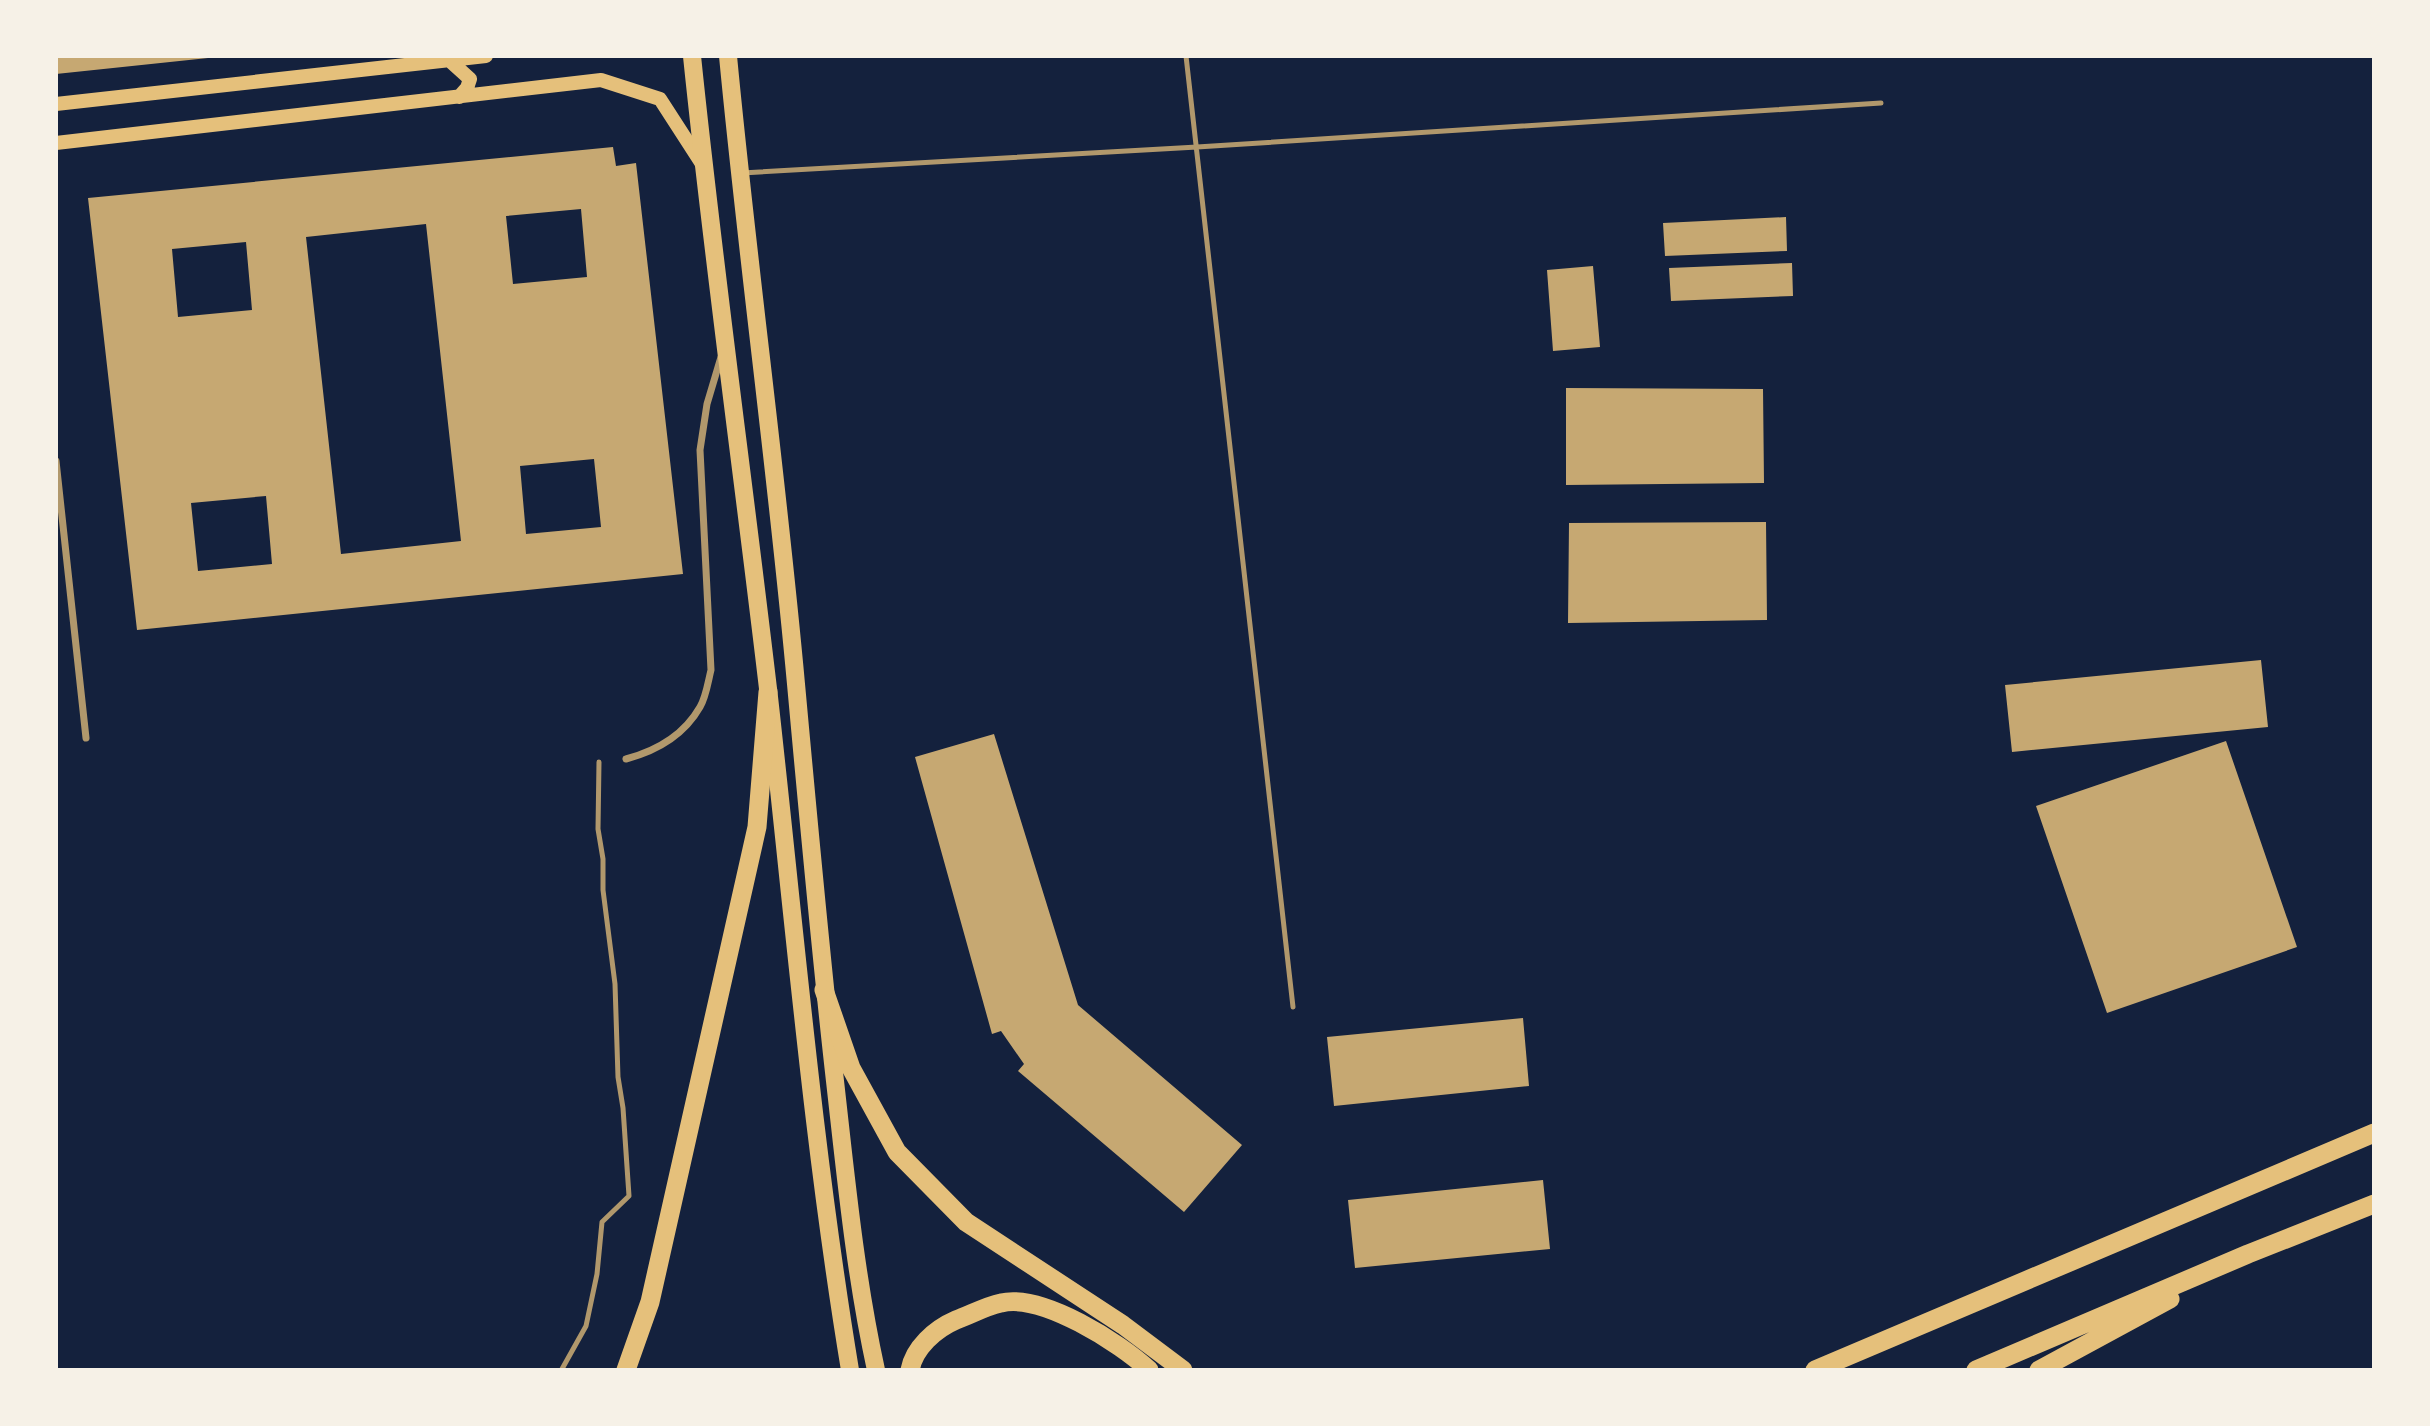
<svg xmlns="http://www.w3.org/2000/svg" width="2430" height="1426" font-family="Helvetica,sans-serif">
<rect width="100%" height="100%" fill="#14213d"/>
<path fill="#c6a872" fill-rule="evenodd" d="M56 56H208V58L56 74Z
M613 147 616 166 636 163 683 574 137 630 88 198ZM581 209 587 277 513 284 506 216ZM426 224 461 541 341 554 306 237ZM246 242 252 310 178 317 172 249ZM594 459 601 527 526 534 520 466ZM266 496 272 564 198 571 191 503Z
M1786 217 1787 251 1665 256 1663 223Z
M1792 263 1793 296 1671 301 1669 268Z
M1593 266 1600 347 1553 351 1547 270Z
M1566 388 1763 389 1764 483 1566 485Z
M1766 522 1767 620 1568 623 1569 523Z
M2261 660 2268 727 2012 752 2005 685Z
M994 734 1078 1005 1242 1145 1184 1212 1018 1071 1024 1064 1001 1031 992 1034 915 757Z
M2226 741 2297 947 2107 1013 2036 806Z
M1523 1018 1529 1086 1334 1106 1327 1037Z
M1543 1180 1550 1249 1355 1268 1348 1200Z"/>
<g fill="none" stroke-linecap="round" stroke-linejoin="round">
<path stroke="#b1986c" stroke-width="5" d="M1186 56 1293 1007
M742 173 1197 147 1881 103
M562 1369 586 1326 597 1274 602 1222 629 1196 623 1108 618 1077 615 984 603 890V859L598 829 599 762"/>
<path stroke="#b1986c" stroke-width="7" d="M56 461 86 738
M626 759C656 751 684 735 700 707 706 697 708 682 711 670L700 450 707 404 721 357"/>
<path stroke="#e5c07b" stroke-width="14" d="M449 60 470 79 467 88 459 97
M56 104 486 56
M56 143 601 80 660 99 702 164"/>
<path stroke="#e5c07b" stroke-width="18" d="M692 56C714 270 744 483 769 697 794 921 813 1147 850 1370
M728 56C748 266 777 474 796 684 808 816 820 948 835 1081 846 1178 855 1274 876 1370"/>
<path stroke="#e5c07b" stroke-width="19" d="M824 990 851 1068 897 1152 966 1222 1123 1325 1183 1370
M626 1370 650 1302 757 827 768 692
M910 1370C914 1348 935 1329 956 1320 970 1315 986 1306 1001 1303 1042 1293 1120 1343 1149 1370
M1815 1370 2374 1133
M1976 1370 2248 1254 2374 1204
M2039 1370 2170 1299"/>
</g>
<rect width="2430" height="1426" fill="none" stroke="#f6f1e7" stroke-width="116"/>
</svg>
